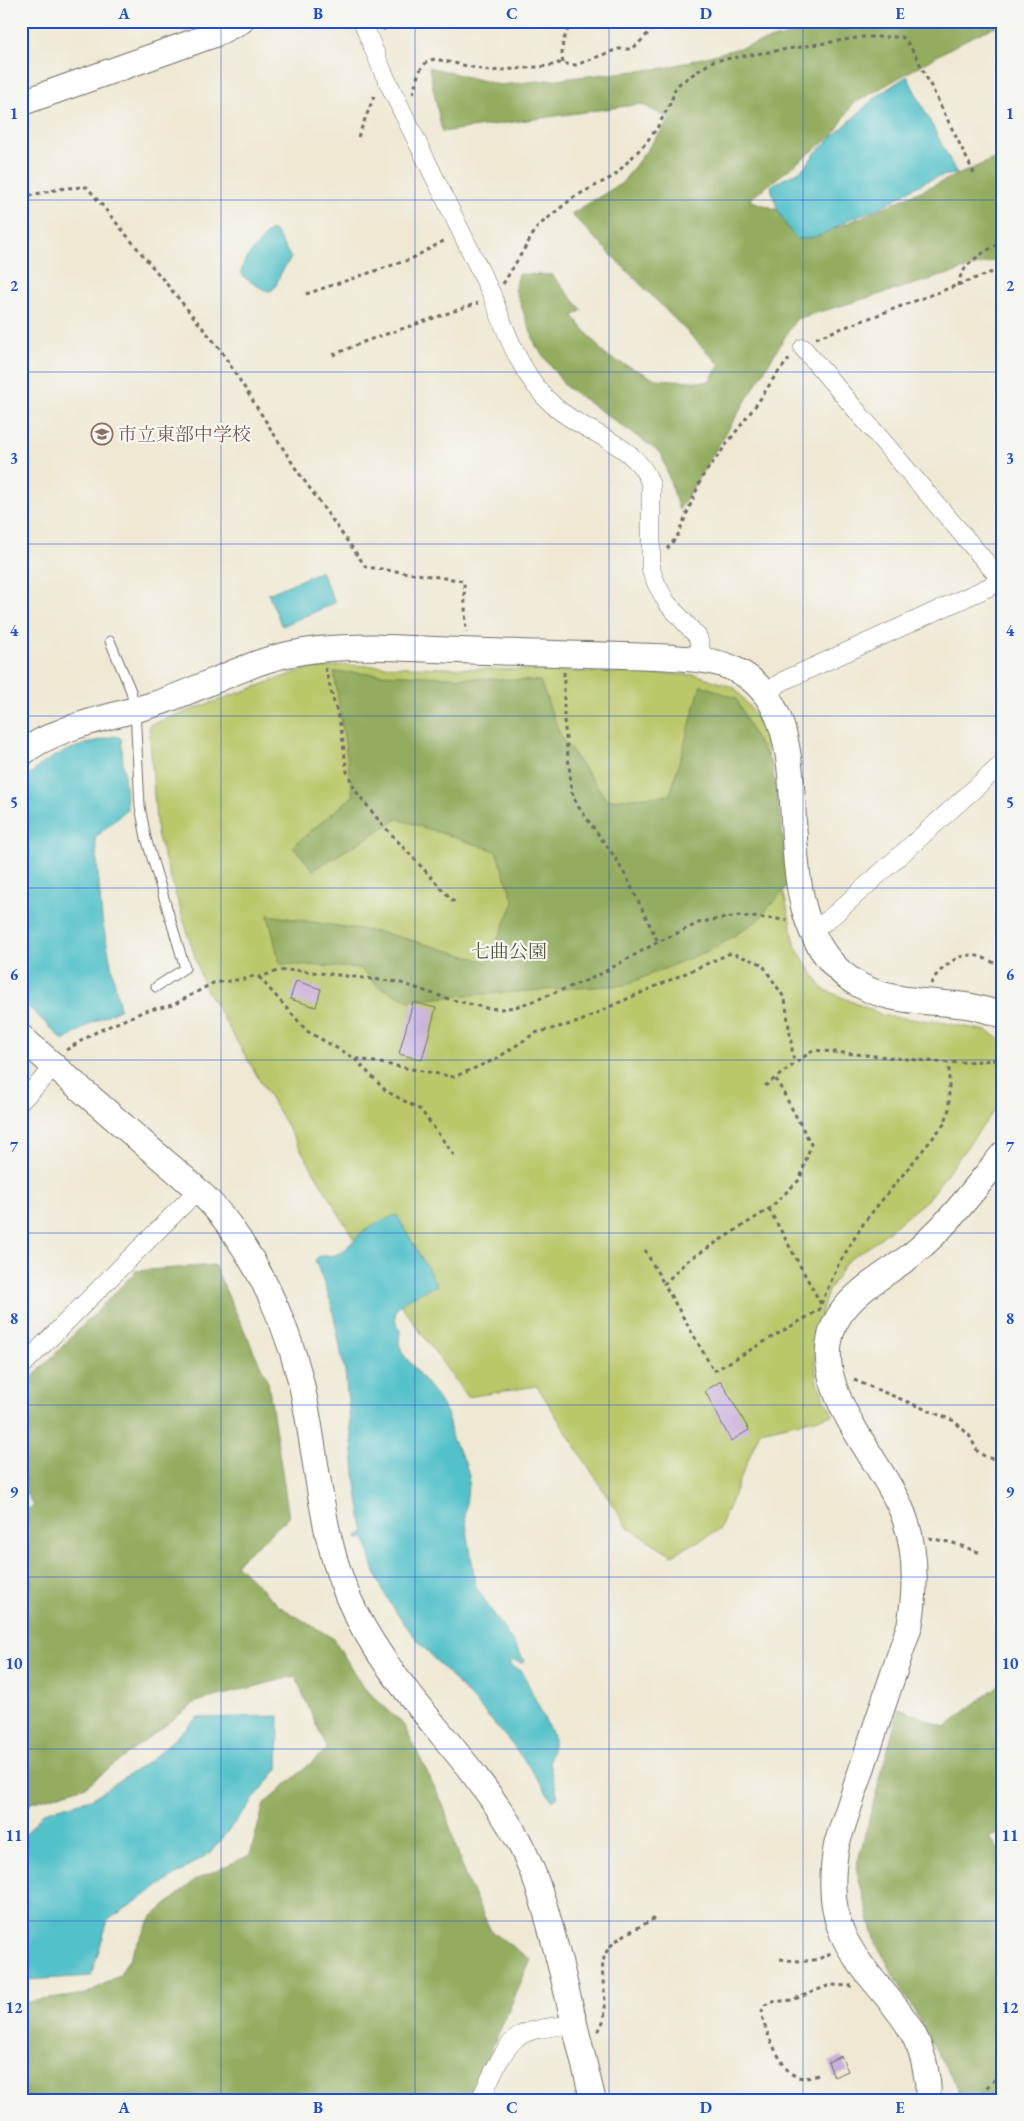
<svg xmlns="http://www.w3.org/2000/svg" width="1024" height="2121" font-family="'EB Garamond','Noto Serif JP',serif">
<rect width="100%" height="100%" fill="#f6f6f2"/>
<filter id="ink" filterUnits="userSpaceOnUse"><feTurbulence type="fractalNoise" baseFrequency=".02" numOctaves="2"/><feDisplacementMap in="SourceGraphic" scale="10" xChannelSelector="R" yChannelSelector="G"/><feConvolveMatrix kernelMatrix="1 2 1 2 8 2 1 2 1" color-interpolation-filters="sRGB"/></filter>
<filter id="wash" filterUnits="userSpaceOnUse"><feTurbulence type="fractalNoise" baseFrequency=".0096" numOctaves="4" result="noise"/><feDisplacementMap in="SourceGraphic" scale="20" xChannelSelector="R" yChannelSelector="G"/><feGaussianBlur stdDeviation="1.12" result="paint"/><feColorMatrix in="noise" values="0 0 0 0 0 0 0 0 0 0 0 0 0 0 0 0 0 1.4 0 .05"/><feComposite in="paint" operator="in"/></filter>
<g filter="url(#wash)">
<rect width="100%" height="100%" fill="#efe9d4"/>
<path fill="#bac86b" stroke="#727a4b" d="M344 665 698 675 735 688 763 725 770 772 778 867 796 948 823 989 885 1016 940 1022 987 1031 1003 1041V1099L927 1200 873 1244 847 1261 828 1291 813 1340 817 1382 833 1415 760 1431 719 1530 672 1555 626 1526 537 1386 467 1397 352 1236 204 986 157 834 149 725 303 670Z"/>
<path fill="#93ac5f" stroke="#5f6c45" d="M839 21H1003V23L965 40 853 104 833 135 749 200 834 229 1003 155V258L796 319 679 510 661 453 565 386 536 346 515 289 519 274 552 275 582 310 573 316 606 356 656 379 708 382 720 365 571 214 622 183 670 119 641 104 442 132 429 67 500 85 665 68Z
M334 672 540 681 561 737 607 800 670 795 701 685 736 698 755 738 772 764 790 883 757 921 717 947 625 985 467 995 409 1001 378 986 360 968 280 964 268 915 389 934 488 962 514 902 496 851 398 819 313 870 293 846 353 796Z
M214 1265 268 1382 289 1517 236 1564 279 1606 334 1639 362 1686 403 1724 443 1804 465 1876 491 1931 531 1960 469 2100H21V2003L86 1994 120 1975 151 1918 195 1880 250 1855 264 1804 327 1749 295 1676 196 1702 86 1786 31 1803 21 1817V1513L34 1506 21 1486V1389L136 1271Z
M999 1685H1003V1832L989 1838 1003 1855V2100H964L876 1943 856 1868 899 1708 945 1727Z"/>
<path fill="#53c1c9" stroke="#3f767a" d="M907 76 957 174C925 175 903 197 876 209 867 213 858 215 850 219 832 229 818 240 797 239 784 226 774 204 771 186 789 174 802 176 814 154L877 96Z
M269 231H275L291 258C288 263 283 269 280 275 274 291 273 296 256 285 250 281 244 279 241 272L245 260Z
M321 571 335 603 282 626 268 594Z
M115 736 121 738 127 809 95 838 102 919 120 1009 91 1023 64 1041 21 1000V784C47 753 77 746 115 736Z
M397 1215 437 1285 407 1299 396 1310 395 1319 400 1332 399 1344 403 1354 434 1393 447 1413 452 1439 464 1460 469 1475 465 1517 476 1587 525 1661 522 1663 512 1660 509 1665 522 1671 554 1739 549 1763 558 1797 552 1800C526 1759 494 1722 461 1687 429 1653 396 1621 377 1578 372 1565 369 1551 365 1538L358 1539 357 1536 364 1533 357 1493 345 1372 331 1302 315 1260 319 1256C348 1257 345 1245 365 1230 374 1223 386 1219 397 1215Z
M279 1716 278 1769 211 1852 108 1920 91 1976 27 1980 21 1983V1840L44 1812 91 1799 151 1760 197 1718Z"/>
<g id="blocks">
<path fill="#c8b0da" d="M296 981 321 989 316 1007 290 999Z
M413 1002 436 1008 422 1060 399 1054Z
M721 1381 749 1430 731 1441 705 1391Z
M841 2056 848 2071 834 2077 828 2062Z"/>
</g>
</g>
<g filter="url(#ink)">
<use href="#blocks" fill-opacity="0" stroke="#706e66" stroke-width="1"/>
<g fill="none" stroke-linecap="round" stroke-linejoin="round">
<g stroke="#706e66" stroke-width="11">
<path id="lane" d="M110 641 131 691 135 710 140 806 146 838 185 968 156 987"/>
</g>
<g stroke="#706e66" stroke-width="19">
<path id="street" d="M362 21 383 72 492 295C507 335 522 378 555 407 586 434 637 443 651 485V570L657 585 667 603 698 637 703 660
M803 348 1003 582
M765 694 783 681 1002 581
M811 930 828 920 1003 763
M21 1101 55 1067
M21 1367 198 1190
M480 2100C489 2082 502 2048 518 2037 533 2027 557 2027 574 2024"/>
</g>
<g stroke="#706e66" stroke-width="27">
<path id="secondary" d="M21 103 213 35 241 21
M21 754C55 726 113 717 155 704 192 692 226 674 261 662 298 649 336 647 374 647 430 649 487 652 544 653 585 655 625 655 666 657 689 659 717 659 738 671 837 723 749 909 851 980 886 1004 929 1000 969 1006 980 1008 992 1012 1003 1015
M21 1037C63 1074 106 1111 149 1148 177 1172 207 1195 229 1225 262 1271 286 1324 300 1378 319 1457 318 1540 356 1614 396 1692 464 1751 510 1826 538 1871 549 1922 562 1972 572 2015 583 2057 593 2100
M927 2100C929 2091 928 2081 926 2073 918 2014 868 1987 844 1937 830 1908 831 1874 837 1843L910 1624C916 1589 917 1554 905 1519 885 1460 798 1381 839 1316 858 1287 888 1274 914 1253 948 1225 975 1188 1003 1154"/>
</g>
<path stroke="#706e66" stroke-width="3" stroke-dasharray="4 4" stroke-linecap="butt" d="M383 30 391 21
M563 63C560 47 564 34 573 21
M413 94C417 80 418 62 435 59L490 71 549 66 558 63 576 65 618 49H631L637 45 660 21
M358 137 375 94
M21 197 65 188 87 187 220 349 298 472 366 567 459 580 464 582 466 632
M503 284 538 226 574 197 614 176 645 144 657 128 671 102 675 89 680 83 713 61 862 37H902L907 42 916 56 976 177
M958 286C960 264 985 251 1003 242
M306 294 411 259 447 239
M816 338 1003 268
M333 355 366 341 478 303
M667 549 677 537 702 477 759 401 775 376 791 357
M325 668 341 728 347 772 355 790 380 822 454 902
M564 672V720L572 792 577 805 614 856 628 880 658 942
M259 977 307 1031 354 1058
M931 984C934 976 940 971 946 966 966 948 981 955 1003 968
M66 1050 98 1031 145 1011 173 1005 213 983 245 979 254 976 259 977 278 971 295 970 398 982 449 999 486 1008 501 1009 515 1007 536 1000 595 977 658 942 701 922 739 916 787 920
M765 1086 813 1050 949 1063 995 1060 1003 1062
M454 1155 421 1110 386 1091 354 1058 454 1077 496 1059 535 1033 579 1022 609 1007 731 953 762 964 785 999 794 1063
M769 1209 821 1304 819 1310 714 1371 664 1284 687 1261 769 1209 800 1179 811 1144 776 1079
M645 1250 664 1284
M821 1304 838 1265 865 1221 945 1123 949 1109V1063
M854 1380 954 1421 969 1435 978 1452 986 1457 1003 1462
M929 1538 953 1543 981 1553
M780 1959C799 1962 816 1963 832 1952
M598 2031C616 2008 592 1969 609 1948 619 1935 641 1927 655 1918
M818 2075C809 2078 801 2080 792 2074 782 2068 761 2024 762 2012 762 2009 764 2007 765 2005L771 2002 792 2000 830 1985 852 1986
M984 2095 986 2088 1003 2072"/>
<use href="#lane" stroke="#fff" stroke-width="9"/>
<use href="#street" stroke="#fff" stroke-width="18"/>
<use href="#secondary" stroke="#fff" stroke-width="25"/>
</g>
</g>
<path fill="none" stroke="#1d4ed8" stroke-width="1" stroke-opacity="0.55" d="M221 21V2100M415 21V2100M609 21V2100M803 21V2100M21 200H1003M21 372H1003M21 544H1003M21 716H1003M21 888H1003M21 1060H1003M21 1233H1003M21 1405H1003M21 1577H1003M21 1749H1003M21 1921H1003"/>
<defs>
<g id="school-ring" transform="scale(1.125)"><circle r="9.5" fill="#f6f6f2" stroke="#8d6e63" stroke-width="1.5"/><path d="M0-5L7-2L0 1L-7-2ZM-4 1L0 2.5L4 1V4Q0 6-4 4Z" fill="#8d6e63"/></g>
</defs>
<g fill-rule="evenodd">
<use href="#school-ring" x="102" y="434"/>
</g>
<g text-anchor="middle" stroke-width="4.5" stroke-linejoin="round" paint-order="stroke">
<g font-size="19" fill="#785e54" stroke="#f6f6f2" text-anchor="start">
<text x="118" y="441">市立東部中学校</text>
</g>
<g font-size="19" fill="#565a3e" stroke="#f6f6f2">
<text x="509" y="958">七曲公園</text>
</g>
</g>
<rect width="1024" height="2121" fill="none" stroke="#f6f6f2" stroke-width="55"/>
<rect x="28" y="28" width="968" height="2066" fill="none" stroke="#1d4ed8" stroke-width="2"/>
<g font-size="16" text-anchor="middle" font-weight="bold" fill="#1d4ed8">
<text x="124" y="19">A</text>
<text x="318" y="19">B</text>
<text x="512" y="19">C</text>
<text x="706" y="19">D</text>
<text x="900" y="19">E</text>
<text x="14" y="119">1</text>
<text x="1010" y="119">1</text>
<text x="14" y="291">2</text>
<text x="1010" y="291">2</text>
<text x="14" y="464">3</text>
<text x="1010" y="464">3</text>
<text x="14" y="636">4</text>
<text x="1010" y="636">4</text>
<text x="14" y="808">5</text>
<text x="1010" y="808">5</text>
<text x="14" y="980">6</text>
<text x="1010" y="980">6</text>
<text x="14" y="1152">7</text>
<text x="1010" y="1152">7</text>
<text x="14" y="1324">8</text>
<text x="1010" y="1324">8</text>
<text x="14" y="1497">9</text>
<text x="1010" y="1497">9</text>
<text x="14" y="1669">10</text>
<text x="1010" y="1669">10</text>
<text x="14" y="1841">11</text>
<text x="1010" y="1841">11</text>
<text x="14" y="2013">12</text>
<text x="1010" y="2013">12</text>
<text x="124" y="2113">A</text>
<text x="318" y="2113">B</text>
<text x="512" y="2113">C</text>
<text x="706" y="2113">D</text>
<text x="900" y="2113">E</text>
</g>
</svg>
